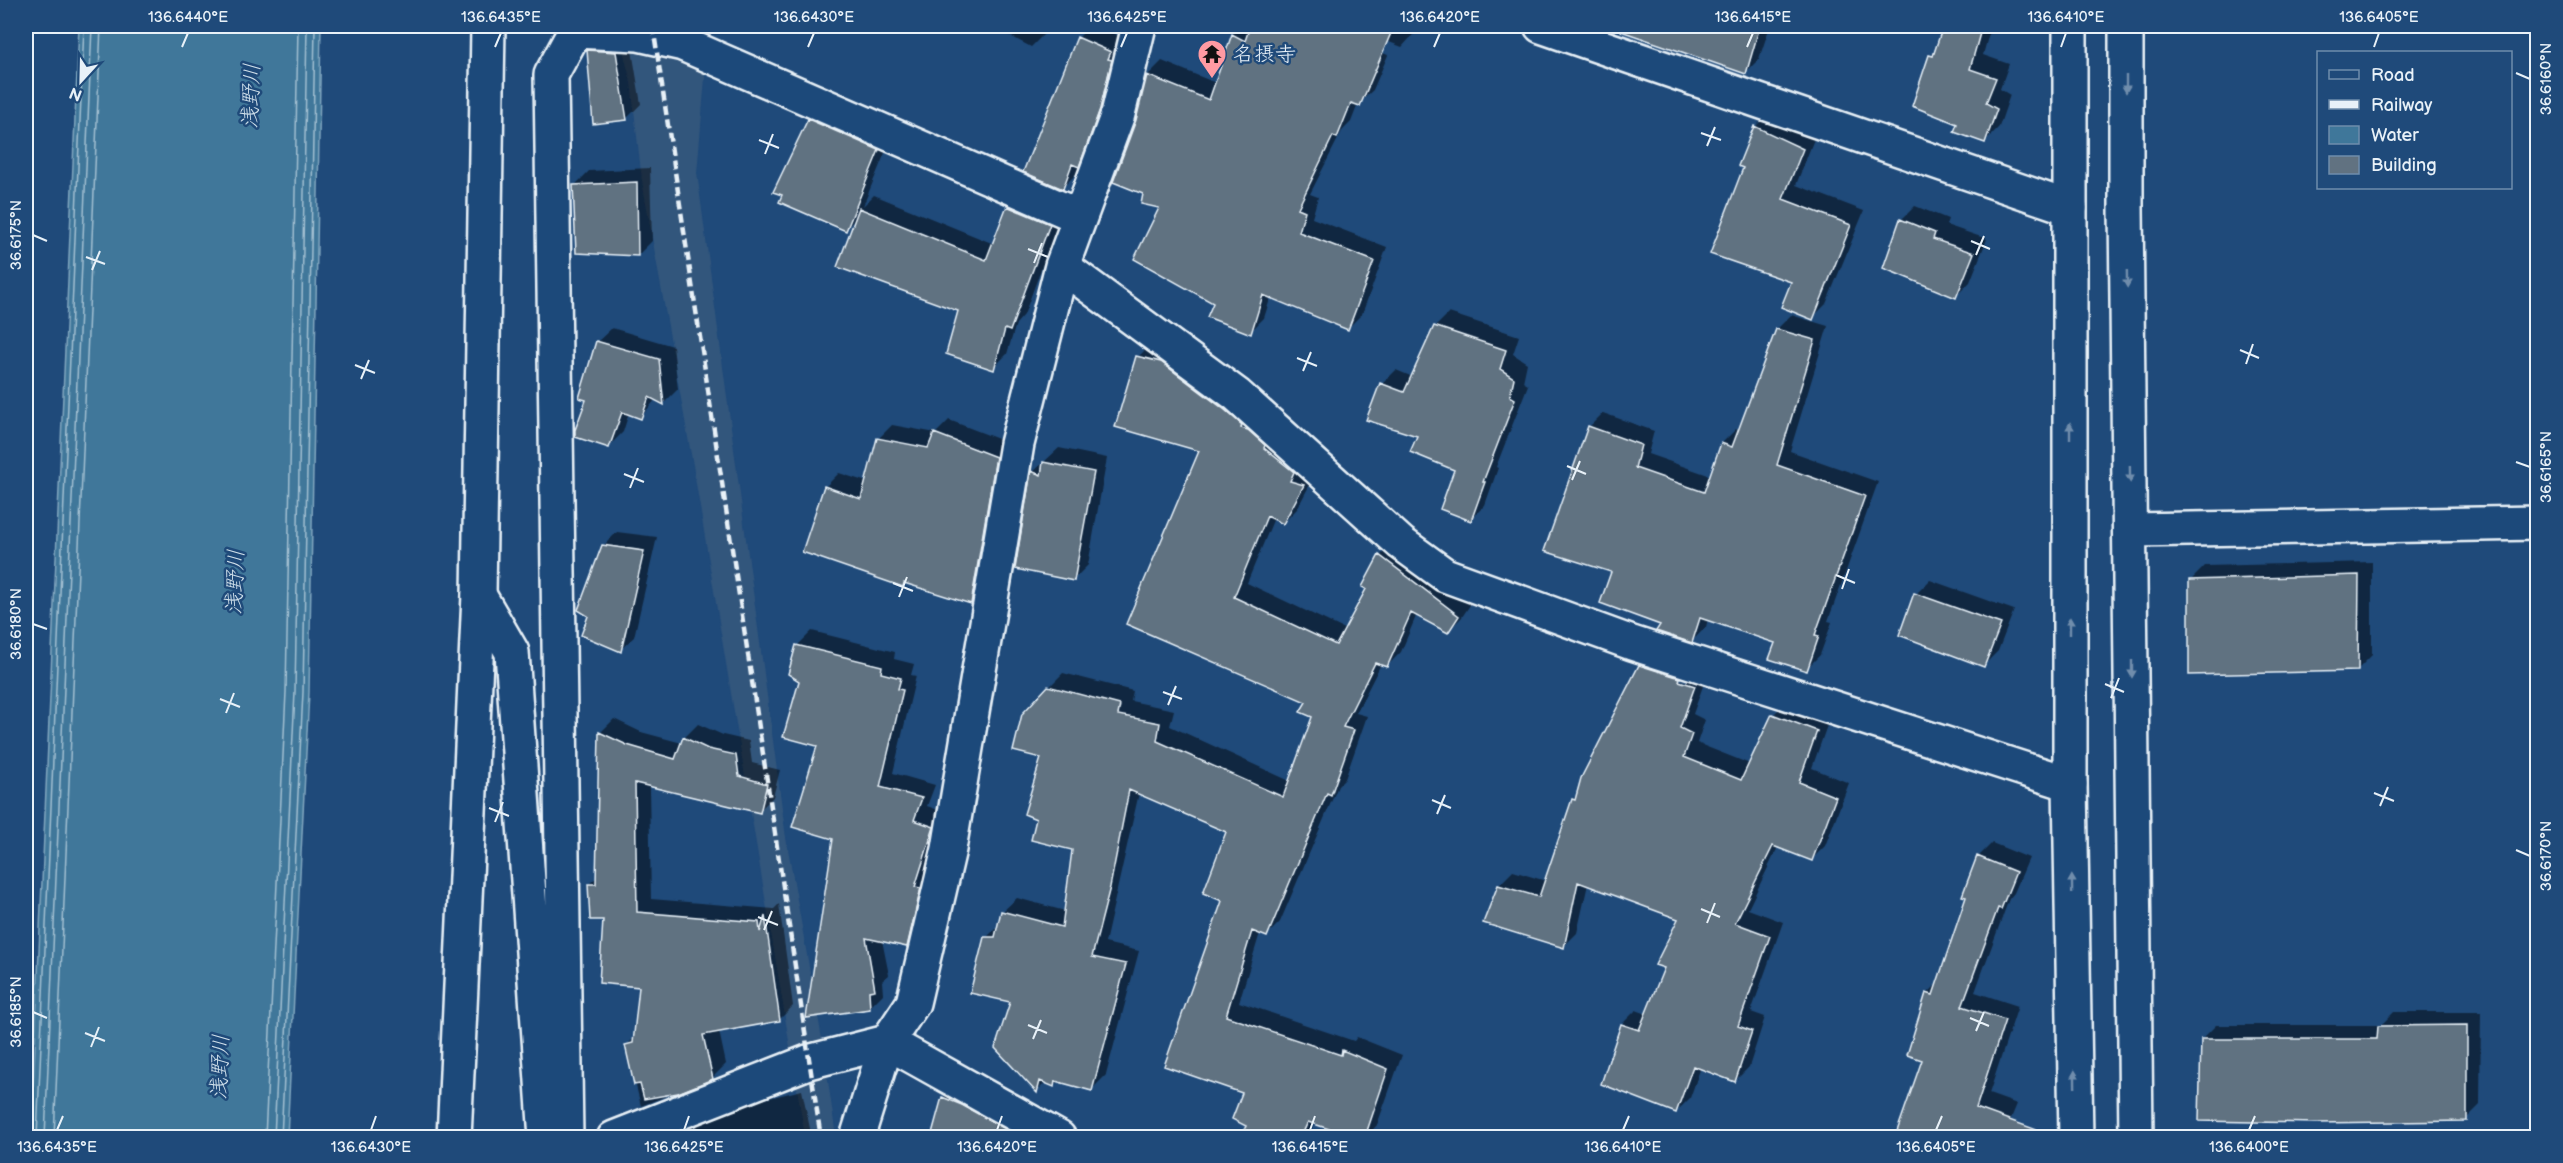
<svg xmlns="http://www.w3.org/2000/svg" width="2563" height="1163" font-family="'Balsamiq Sans','Klee One',sans-serif">
<rect width="100%" height="100%" fill="#1f4a7a"/>
<filter id="ink" filterUnits="userSpaceOnUse"><feTurbulence type="fractalNoise" baseFrequency=".0167" numOctaves="2"/><feDisplacementMap in="SourceGraphic" scale="12" xChannelSelector="R" yChannelSelector="G"/><feConvolveMatrix kernelMatrix="1 2 1 2 8 2 1 2 1" color-interpolation-filters="sRGB"/></filter>
<g filter="url(#ink)">
<path fill="#33567c" d="M621 26H706L708 42 697 173 786 838 822 1039 836 1137H805L693 465 642 181 631 83 620 38Z"/>
<path fill="#3f779a" stroke="#83a8c0" stroke-width="1.5" d="M79 26H321L309 692 287 1137H31Z"/>
<path fill="#0007" fill-rule="evenodd" d="M991 26H1049L1045 33 1031 47Z
M1090 26H1096L1124 38 1092 151 1081 163 1077 173 1063 187 1078 38Z
M1236 26H1314L1388 55 1373 90 1358 104 1351 122 1342 131 1310 194 1318 197 1312 218 1387 247 1362 314 1348 328 1271 296 1264 318 1250 332 1215 302 1161 207 1145 193 1137 121 1148 75 1162 61 1216 83Z
M1363 26H1438L1431 33 1419 28 1402 47 1361 31Z
M1608 26H1626L1622 30Z
M1695 26H1770L1759 59 1745 73 1685 52Z
M1944 26H1991L1983 55 2009 64 2000 89 2010 95 1999 127 1985 141 1959 123 1931 56 1936 50Z
M603 37 630 38 641 104 627 118 589 51Z
M823 106 892 136 863 206 874 195 994 244 1007 209 1022 194 1063 210 1024 315 1016 324 1007 354 993 368 960 310 857 218 845 229 809 120Z
M1769 113 1816 134 1796 185 1864 211 1826 304 1812 318 1793 282 1745 167 1755 127Z
M650 168 652 241 638 255 575 185 589 171Z
M1915 206 1948 219 1946 225 1987 239 1970 282 1956 296 1901 220Z
M1449 313 1519 336 1513 354 1527 363 1523 382 1528 385 1496 467 1498 468 1485 505 1471 519 1456 469 1419 435 1382 384 1396 370 1413 377 1435 327Z
M1791 315 1828 326 1790 451 1878 482 1828 621 1832 622 1820 655 1806 669 1777 643 1708 619 1706 627 1692 641 1662 624 1613 571 1589 427 1603 413 1654 431 1648 454 1711 476 1722 443 1736 429 1740 431 1777 329Z
M612 328 673 346 678 389 664 403 656 399 641 417 629 413 623 432 609 446 588 399 597 342Z
M1152 343 1317 471 1297 509 1283 523 1274 518 1247 583 1346 630 1368 588 1380 556 1394 542 1472 602 1462 617 1448 631 1417 614 1401 652 1387 666 1381 664 1356 713 1367 716 1345 779 1338 786 1280 922 1266 936 1260 933 1239 1002 1354 1041 1357 1037 1402 1055 1377 1125 1365 1138H1358L1314 1123 1307 1138H1241L1248 1126 1244 1092 1166 1065 1224 900 1228 832 1139 793 1105 943 1139 951 1106 1075 1092 1089 1059 1080 1054 1086 1046 1082 1037 1091 1012 1001 986 938 1000 924 1002 912 1017 898 1065 911 1074 849 1038 818 1049 687 1063 673 1133 691 1131 701 1174 710 1170 726 1290 781 1313 717 1308 701 1128 623 1201 450 1138 357Z
M949 420 1009 443 985 588 971 602 905 582 902 585 825 487 839 473 867 482 878 439 892 425 936 433Z
M1059 448 1107 458 1088 565 1074 579 1033 472Z
M617 532 657 537 634 637 620 650 603 546Z
M2372 562V655L2358 669 2191 580 2205 566Z
M1930 580 2014 610 1998 651 1984 665 1916 594Z
M812 631 895 652 894 659 914 664 911 675 916 676 893 773 935 785 927 806 947 813 920 931 906 945 882 940 889 975 882 981 883 994 869 1008 819 745 801 680 798 645Z
M1654 652 1708 672 1693 714 1705 720 1697 743 1750 764 1773 715 1787 701 1830 717 1812 768 1849 783 1825 846 1811 860 1778 847 1748 909 1783 922 1751 1012 1765 1017 1749 1067 1735 1081 1701 1067 1690 1098 1676 1112 1603 1083 1622 1024 1636 1010 1647 1014 1666 968 1680 918 1588 884 1577 933 1563 947 1499 885 1513 871 1546 881 1573 799 1578 794 1640 666ZM1644 665 1688 679 1687 682 1644 668Z
M614 719 641 732 682 743 684 738 698 724 723 735 749 741 752 763 780 770 773 797 759 811 649 785 651 899 774 909 779 904 793 1006 779 1020 719 1031 726 1064 712 1078 641 1106 626 1046 635 1037 640 986 604 919 589 884 598 876 600 733Z
M1992 843 2029 858 2014 893 2009 899 1975 992 2018 1006 1989 1094 2017 1104 2003 1138H1896L1924 1059 1927 994 1938 983 1968 896 1978 857Z
M2394 1012H2481L2480 1105 2466 1119 2202 1039 2216 1025H2381Z
M957 1084 1038 1138H940L933 1135 943 1098Z
M802 1090 812 1138H650L736 1106Z"/>
<g fill="none" stroke-linecap="round" stroke-linejoin="round">
<path stroke="#a4c0d2" stroke-width="1.5" d="M37 1138 84 26
M45 1138 92 26
M54 1138 101 26
M265 1138 286 692 298 26
M274 1138 295 692 307 26
M281 1138 303 692 315 26"/>
</g>
<path fill="#617281" stroke="#e8f1f8" stroke-width="1.5" d="M1250 26H1394L1360 106 1351 103 1337 138 1333 136 1298 208 1305 211 1299 232 1374 261 1348 330 1263 295 1251 334 1207 317 1213 303 1134 259 1159 208 1141 204 1143 194 1113 182 1136 120 1147 75 1209 100 1232 34 1245 41Z
M1622 26H1760L1746 74 1621 31Z
M1943 26H1982L1970 69 1996 78 1986 103 1997 109 1985 143 1954 132 1957 124 1912 106 1929 55 1933 56Z
M1077 37 1111 52 1108 59 1112 60 1100 109 1079 167 1072 164 1063 189 1023 172Z
M587 50 616 52 627 120 593 124Z
M808 119 879 150 846 231 779 202 782 195 773 192Z
M1754 126 1803 149 1783 199 1851 225 1813 320 1781 307 1791 282 1710 254 1743 168 1738 166Z
M637 182 638 256 576 253 573 185Z
M1009 207 1050 224 1010 331 1005 329 994 370 946 354 958 311 837 267 859 208 986 260 1006 208Z
M1900 219 1935 233 1933 239 1974 253 1956 298 1883 268Z
M1434 326 1506 350 1500 369 1514 378 1510 396 1515 399 1483 482H1485L1471 521 1440 509 1454 470 1410 452 1417 436 1366 420 1380 383 1404 392Z
M1776 329 1815 340 1777 465 1865 496 1815 635 1819 636 1807 671 1769 659 1775 643 1700 618 1692 643 1656 631 1660 625 1600 603 1611 572 1544 551 1588 426 1641 445 1635 468 1704 492 1721 443 1732 447Z
M596 341 659 359 664 405 649 397 641 419 622 412 609 448 575 437V430L586 400 579 398Z
M1136 356 1161 362 1225 410 1242 425 1241 428 1248 430 1265 445 1264 448 1294 472 1290 481 1304 485 1283 524 1267 516 1234 597 1336 645 1366 589 1362 587 1379 555 1459 616 1448 633 1411 613 1387 667 1375 663 1343 727 1354 730 1331 795 1327 793 1267 937 1252 931 1226 1016 1341 1055 1342 1050 1388 1069 1365 1137H1353L1308 1122 1301 1137H1240L1246 1126 1232 1119 1242 1093 1164 1066 1222 901 1203 893 1226 832 1129 790 1110 887 1092 957 1126 964 1092 1091 1055 1081 1054 1087 1040 1081 1037 1093 995 1048 1010 1002 970 993 984 937H995L1001 911 1062 927 1072 850 1031 840 1036 819 1024 814 1041 758 1013 751 1022 714 1048 686 1120 705 1118 715 1160 723 1157 741 1283 797 1312 717 1300 712 1306 702 1126 624 1199 451 1115 427Z
M934 433 996 457 971 604 904 583 903 587 802 552 824 486 861 499 877 438 928 448Z
M1043 462 1094 472 1074 581 1015 569 1031 471 1041 475Z
M602 545 644 551 621 652 581 635 588 616 578 610Z
M2359 575 2358 671 2189 675V580Z
M1914 593 2001 624 1984 667 1899 635Z
M796 645 882 666 881 673 901 678 898 689 903 690 880 787 922 798 914 820 934 827 915 887 921 888 907 947 866 938 875 990 869 991 870 1009 806 1018 833 839 792 827 817 746 783 737 799 681 788 674Z
M1639 665 1680 678 1679 681 1695 686 1680 728 1692 734 1684 757 1741 780 1772 714 1817 731 1799 782 1836 797 1812 861 1773 846 1735 923 1770 936 1738 1026 1752 1031 1735 1082 1693 1066 1676 1113 1601 1084 1621 1024 1639 1030 1664 968 1655 965 1678 919 1578 882 1564 948 1483 923 1498 885 1539 897 1572 799 1575 800 1581 778Z
M599 732 627 745 675 759 683 737 708 749 736 755 739 776 767 784 760 813 635 783 637 912 759 922 760 932 765 916 780 1021 703 1035 713 1079 678 1093 644 1099 640 1084 634 1085 625 1045 633 1043 639 987 599 983 603 920H590L588 884H596Z
M1977 856 2016 872 2001 909 1998 908 1962 1006 2005 1020 1976 1108 2045 1133V1137H1895L1922 1060 1907 1055 1926 993 1933 995 1966 897 1962 896Z
M2467 1025V1121L2316 1123 2199 1121 2201 1039H2377L2378 1026Z
M942 1097 962 1105 1020 1137H931Z"/>
<g fill="none" stroke-linecap="round" stroke-linejoin="round">
<g stroke="#e8f1f8" stroke-width="38">
<path id="street" d="M1541 26 2070 208
M1062 266 1237 395 1401 543 1445 575 1632 643 2070 784
M2131 530 2538 523
M479 595 512 652 546 1138
M566 1138 551 75 575 31 638 34 683 44 1080 217
M614 1138 808 1062 887 1042 1059 1138
M857 1138 887 1042 913 1003 949 849 1017 444 1062 266 1118 114 1139 26"/>
</g>
<g stroke="#e8f1f8" stroke-width="38">
<path id="secondary" d="M2070 26V784L2076 1138
M2126 26V207L2136 1138
M454 1138 479 595 488 26"/>
</g>
<use href="#street" stroke="#1f4a7a" stroke-width="33"/>
<use href="#secondary" stroke="#1f4a7a" stroke-width="33"/>
<path stroke="#e8f1f8" stroke-width="4.5" stroke-dasharray="9 4.5" stroke-linecap="butt" d="M653 26 821 1138"/>
</g>
<defs><path id="oneway-solid" d="M-6-.8H1V-3.2L6.5 0L1 3.2V.8H-6Z" transform="scale(1.5)"/></defs>
<g fill="#6f8dac">
<use href="#oneway-solid" transform="translate(2126 84) rotate(90)"/>
<use href="#oneway-solid" transform="translate(2127 279) rotate(89)"/>
<use href="#oneway-solid" transform="translate(2070 431) rotate(-90)"/>
<use href="#oneway-solid" transform="translate(2130 474) rotate(89)"/>
<use href="#oneway-solid" transform="translate(2070 626) rotate(-90)"/>
<use href="#oneway-solid" transform="translate(2132 669) rotate(90)"/>
<use href="#oneway-solid" transform="translate(2072 884) rotate(-91)"/>
<use href="#oneway-solid" transform="translate(2075 1079) rotate(-91)"/>
</g>
</g>
<path fill="none" stroke="#e8f1f8" stroke-width="2" d="M182 47 188 33M495 47 501 33M808 47 814 33M1121 47 1127 33M1434 47 1440 33M1747 47 1753 33M2061 47 2066 33M2374 47 2379 33M2516 73 2530 79M1701 133 1721 140M759 140 779 148M1707 146 1715 127M765 154 773 134M33 235 47 241M1971 241 1990 249M1028 249 1048 257M1976 255 1984 236M86 257 105 264M1034 263 1042 243M92 270 100 251M2240 350 2259 358M1297 358 1317 366M2246 364 2253 344M355 365 375 373M1303 371 1311 352M361 379 369 360M2516 462 2530 467M1567 466 1586 474M624 474 644 482M1572 480 1580 461M630 488 638 468M1836 575 1855 583M893 583 913 591M1842 589 1849 569M899 597 907 577M33 624 47 629M2105 684 2124 692M1163 692 1182 699M2111 698 2119 678M220 699 240 707M1168 705 1176 686M226 713 234 693M2374 793 2394 801M1432 800 1451 808M2380 806 2388 787M489 808 509 816M1437 814 1445 795M495 822 503 802M2516 850 2530 856M1701 909 1720 917M758 917 778 925M1707 923 1715 903M764 930 772 911M33 1012 47 1018M1970 1018 1989 1026M1028 1025 1047 1033M1976 1031 1984 1012M85 1033 105 1041M1033 1039 1041 1020M91 1047 99 1027M57 1130 63 1116M371 1130 376 1116M684 1130 689 1116M997 1130 1002 1116M1310 1130 1315 1116M1623 1130 1629 1116M1936 1130 1942 1116M2249 1130 2255 1116"/>
<defs>
<g id="temple-pin" transform="scale(1.5)"><path d="M0 17L-7.5 6A9.5 9.5 0 1 1 7.5 6Z" fill="#ff9aa2" stroke="#1f4a7a"/><path d="M0-6L5-2H3V0L6.5 2.5H4V6H1.5V3h-3V6H-4V2.5H-6.5L-3 0V-2H-5Z" fill="#111"/></g>
</defs>
<g fill-rule="evenodd">
<use href="#temple-pin" x="1212" y="54"/>
</g>
<g text-anchor="middle" stroke-width="5" stroke-linejoin="round" paint-order="stroke">
<g font-size="21" fill="#e8f1f8" stroke="#1f4a7a" text-anchor="start">
<text x="1233" y="61">名摂寺</text>
</g>
<g font-size="22" font-style="italic" fill="#cfdfea" stroke="#1f4a7a">
<text transform="translate(250 96) rotate(-88)" y="8">浅野川</text>
<text transform="translate(234 582) rotate(-88)" y="8">浅野川</text>
<text transform="translate(219 1067) rotate(-88)" y="8">浅野川</text>
</g>
</g>
<rect width="2563" height="1163" fill="none" stroke="#1f4a7a" stroke-width="66"/>
<rect x="2317" y="51" width="195" height="138" fill="#1f4a7a" stroke="#6f8dac" stroke-width="1.5"/>
<rect x="2329" y="70" width="30" height="9" fill="#1f4a7a" stroke="#6f8dac" stroke-width="1.5"/>
<text x="2371" y="81" font-size="18" fill="#e8f1f8">Road</text>
<rect x="2329" y="100" width="30" height="9" fill="#e8f1f8" stroke="#6f8dac" stroke-width="1.5"/>
<text x="2371" y="111" font-size="18" fill="#e8f1f8">Railway</text>
<rect x="2329" y="126" width="30" height="18" fill="#3f779a" stroke="#6f8dac" stroke-width="1.5"/>
<text x="2371" y="141" font-size="18" fill="#e8f1f8">Water</text>
<rect x="2329" y="156" width="30" height="18" fill="#617281" stroke="#6f8dac" stroke-width="1.5"/>
<text x="2371" y="171" font-size="18" fill="#e8f1f8">Building</text>
<g transform="translate(81 81) rotate(202)" stroke="#1f4a7a" stroke-width="4.5" paint-order="stroke">
<path d="M0-4.5L10 22L0 15L-10 22Z" fill="#e8f1f8"/>
<text y="-9" font-size="16" font-weight="bold" text-anchor="middle" fill="#e8f1f8">N</text>
</g>
<rect x="33" y="33" width="2497" height="1097" fill="none" stroke="#e8f1f8" stroke-width="2"/>
<g font-size="15" text-anchor="middle" fill="#e8f1f8">
<text x="188" y="22">136.6440°E</text>
<text x="501" y="22">136.6435°E</text>
<text x="814" y="22">136.6430°E</text>
<text x="1127" y="22">136.6425°E</text>
<text x="1440" y="22">136.6420°E</text>
<text x="1753" y="22">136.6415°E</text>
<text x="2066" y="22">136.6410°E</text>
<text x="2379" y="22">136.6405°E</text>
<text transform="translate(2546 79) rotate(-90)" y="5">36.6160°N</text>
<text transform="translate(16 235) rotate(-90)" y="5">36.6175°N</text>
<text transform="translate(2546 467) rotate(-90)" y="5">36.6165°N</text>
<text transform="translate(16 624) rotate(-90)" y="5">36.6180°N</text>
<text transform="translate(2546 856) rotate(-90)" y="5">36.6170°N</text>
<text transform="translate(16 1012) rotate(-90)" y="5">36.6185°N</text>
<text x="57" y="1152">136.6435°E</text>
<text x="371" y="1152">136.6430°E</text>
<text x="684" y="1152">136.6425°E</text>
<text x="997" y="1152">136.6420°E</text>
<text x="1310" y="1152">136.6415°E</text>
<text x="1623" y="1152">136.6410°E</text>
<text x="1936" y="1152">136.6405°E</text>
<text x="2249" y="1152">136.6400°E</text>
</g>
</svg>
